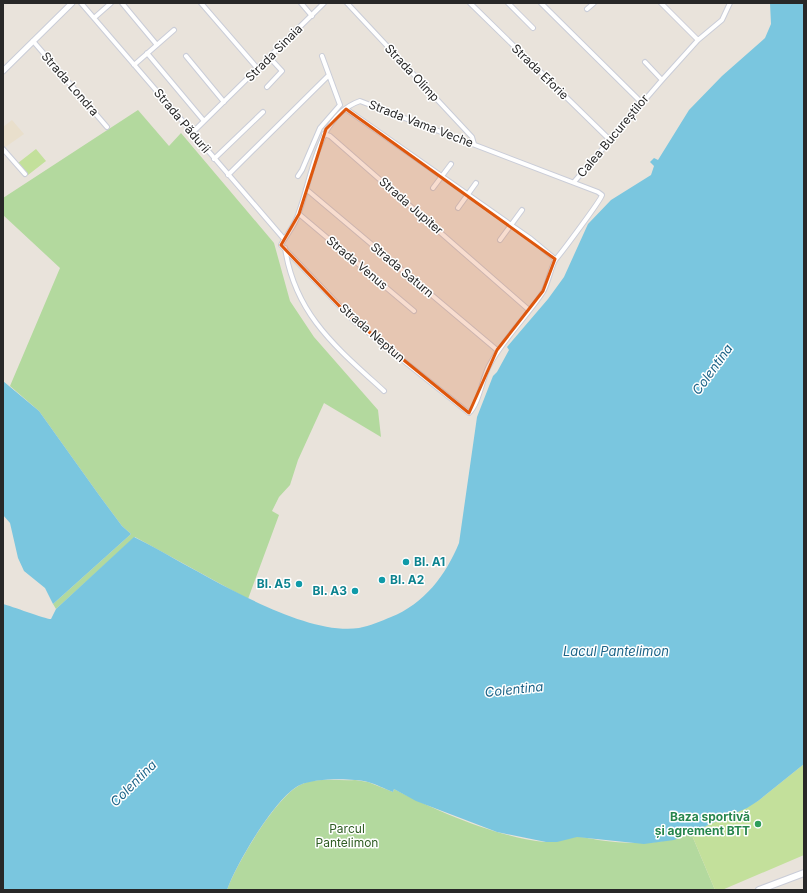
<svg xmlns="http://www.w3.org/2000/svg" width="807" height="893" font-family="Inter,sans-serif">
<rect width="100%" height="100%" fill="#e9e3db"/>
<path fill="#e9dfcc" d="M12 120 24 134 4 148 3 127Z"/>
<path fill="#b3d99e" d="M138 110 169 146 181 133 274 243 290 301 314 337 378 410 381 437 324 403 298 460 290 485 279 497 272 511 279 515 248 599 135 537 56 609 53 604 131 534 122 526 99 495 39 411 10 386 60 268 3 215V198Z
M355 780 368 782 393 792 394 789C434 810 499 838 545 842 558 843 566 836 578 837 585 837 592 839 598 840 630 844 661 846 691 833L715 890H227C236 864 276 797 300 785 316 777 338 781 355 780Z"/>
<path fill="#c3e09b" d="M36 149 46 161 28 175 18 163Z
M804 764V855L722 890H715L691 833 758 801Z"/>
<path fill="#7ac6df" d="M770 3H804V764L758 801 747 808 674 840 644 844 577 837 557 842H546L497 832 416 801 394 789 393 792C385 789 376 784 368 782 352 778 315 778 300 785 276 796 236 864 227 890H3V604C11 606 48 620 51 619L56 609 134 537C191 565 297 637 359 628 370 626 381 621 391 617 424 604 446 575 459 543L477 417 493 376 497 372 509 350 507 347 548 299 564 277 588 224 611 200 651 175 654 166 650 162 654 158 658 160 689 110 722 76 765 38 771 24Z
M3 381 39 411 99 495 122 526 131 534 53 604 45 588 24 571 18 558 10 523 3 515Z"/>
<g fill="none" stroke-linecap="round" stroke-linejoin="round">
<g stroke="#cacdd8" stroke-width="6">
<path id="minor" d="M81 3 284 239
M122 3 157 45
M201 3 258 69
M301 3 312 16
M347 3 472 137 474 144
M470 3 610 140
M508 3 533 28
M541 3 641 102
M661 3 698 40
M587 9 594 3
M94 18 111 3
M33 41 107 127
M147 53 204 121
M186 56 224 102
M645 62 662 80
M134 65 174 30
M267 87 282 71 270 58
M360 101 598 192 602 195C601 200 562 252 556 259 552 263 548 284 543 292 526 318 503 339 489 366 482 379 479 404 469 413L355 322 281 245C287 234 296 224 299 212 313 175 317 116 360 101Z
M346 109 531 239 555 259
M192 133 324 3
M324 134 330 136 529 310
M3 149 25 174
M214 159 263 112
M228 175 329 75
M298 176 302 170 320 128 340 105 322 56
M574 182 662 80 698 40 722 20 730 3
M433 188 451 164
M306 189 497 350
M458 208 476 183
M299 214 414 311
M500 240 522 210
M285 248C295 315 337 348 384 391"/>
</g>
<g stroke="#cacdd8" stroke-width="7">
<path id="tertiary" d="M3 71 72 3"/>
</g>
<g stroke="#cacdd8" stroke-width="8">
<path id="secondary" d="M759 890 804 873"/>
</g>
<use href="#minor" stroke="#fff" stroke-width="4"/>
<use href="#tertiary" stroke="#fff" stroke-width="5"/>
<use href="#secondary" stroke="#fff" stroke-width="6"/>
</g>
<path fill="#de570d" fill-opacity="0.2" stroke="#de570d" stroke-width="3" stroke-linejoin="round" d="M346 109 555 259 543 291 497 350 469 413 347 314 281 245 299 214 326 129Z"/>
<g fill="#0f9aa8" stroke="#fff" stroke-width="1.5">
<circle cx="406" cy="562" r="4"/>
<circle cx="382" cy="580" r="4"/>
<circle cx="299" cy="584" r="4"/>
<circle cx="355" cy="591" r="4"/>
</g>
<circle fill="#2e9e5b" stroke="#fff" stroke-width="1.5" cx="758" cy="824" r="4"/>
<g text-anchor="middle" stroke-width="3" stroke-linejoin="round" paint-order="stroke">
<g font-size="12" fill="#282828" stroke="#fff">
<text transform="translate(274 53) rotate(-45)" y="4">Strada Sinaia</text>
<text transform="translate(540 72) rotate(44)" y="4">Strada Eforie</text>
<text transform="translate(412 73) rotate(47)" y="4">Strada Olimp</text>
<text transform="translate(70 84) rotate(49)" y="4">Strada Londra</text>
<text transform="translate(182 121) rotate(50)" y="4">Strada Pădurii</text>
<text transform="translate(421 124) rotate(21)" y="4">Strada Vama Veche</text>
<text transform="translate(613 136) rotate(-50)" y="4">Calea Bucureștilor</text>
<text transform="translate(411 206) rotate(41)" y="4">Strada Jupiter</text>
<text transform="translate(357 263) rotate(40)" y="4">Strada Venus</text>
<text transform="translate(402 270) rotate(40)" y="4">Strada Saturn</text>
<text transform="translate(372 333) rotate(41)" y="4">Strada Neptun</text>
</g>
<g font-size="12" font-weight="bold" fill="#0d838f" stroke="#fff" text-anchor="start">
<text x="414" y="566">Bl. A1</text>
<text x="390" y="584">Bl. A2</text>
<text x="291" y="588" text-anchor="end">Bl. A5</text>
<text x="347" y="595" text-anchor="end">Bl. A3</text>
</g>
<g font-size="12" font-weight="bold" fill="#27864d" stroke="#fff" text-anchor="end">
<text x="750" y="821">Baza sportivă<tspan x="750" dy="14">și agrement BTT</tspan></text>
</g>
<g font-size="12" fill="#2e5c22" stroke="#fff">
<text x="347" y="833">Parcul<tspan x="347" dy="14">Pantelimon</tspan></text>
</g>
<g font-size="13" font-style="italic" fill="#1d6488" stroke="#fff">
<text transform="translate(712 369) rotate(-54)" y="5">Colentina</text>
<text x="616" y="656">Lacul Pantelimon</text>
<text transform="translate(514 689) rotate(-6)" y="5">Colentina</text>
<text transform="translate(133 783) rotate(-45)" y="5">Colentina</text>
</g>
</g>
<rect width="807" height="893" fill="none" stroke="#282828" stroke-width="8"/>
</svg>
